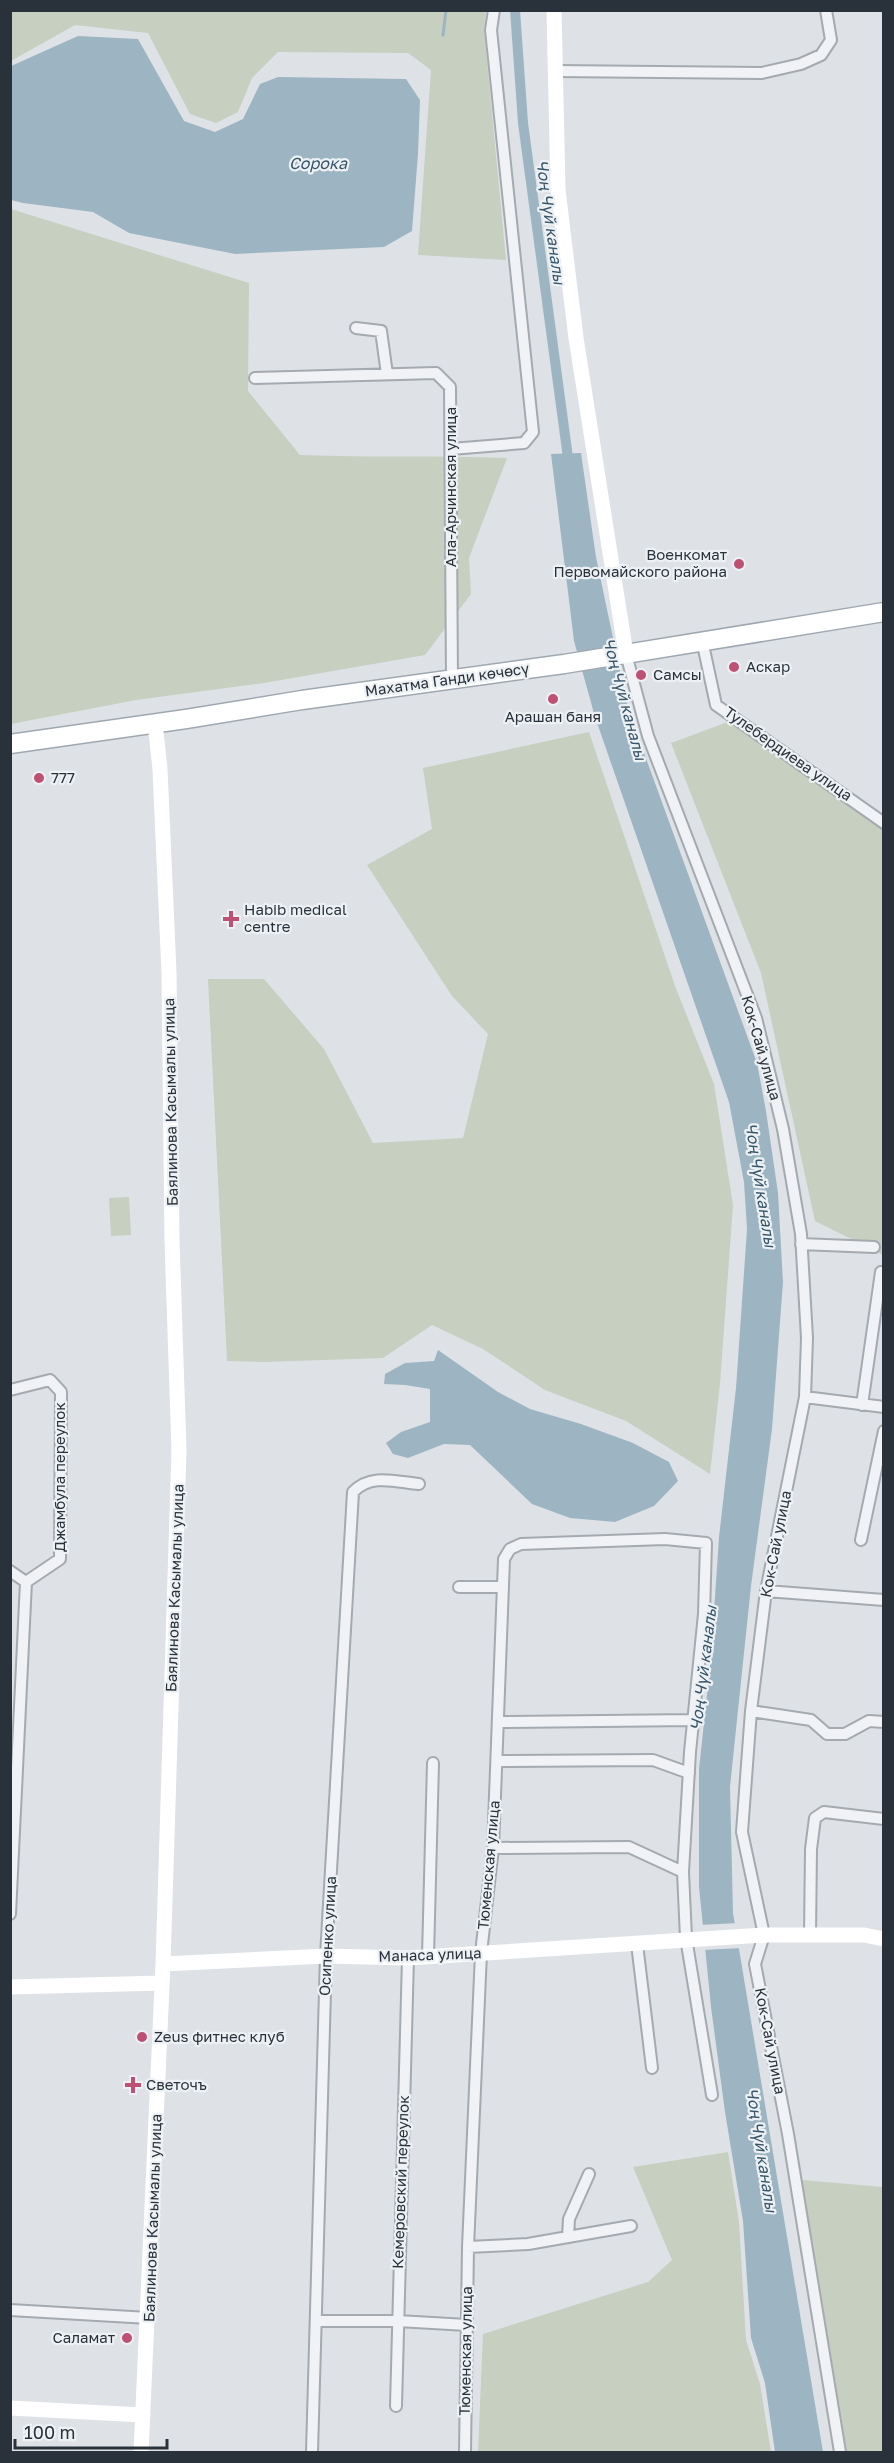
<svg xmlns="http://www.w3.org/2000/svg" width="894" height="2463" font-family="'Golos Text',sans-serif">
<rect width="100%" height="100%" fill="#dee2e6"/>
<path fill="#c6cfc0" d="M11 10 486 11 484 30 506 260 418 255 431 70 408 53 278 52 252 78 238 112 216 123 190 114 148 33 75 25 11 61Z
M11 209 249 283 248 391 300 455C369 458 438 455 507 458L469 558 471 594 425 655 264 683 136 700 11 724Z
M733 720 850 801 883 828V1255L815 1221 761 973 671 743Z
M589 732 675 986 714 1084 733 1205 720 1384 710 1474 626 1421 545 1390 483 1349 432 1325 383 1358 264 1362 227 1361 208 979H264L324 1049 373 1143 463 1138 488 1034 452 996 367 865 432 829 423 768Z
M129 1197 131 1235 111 1236 109 1198Z
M728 2152 739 2222 746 2340 760 2384 771 2452H478L483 2334 648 2282 672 2260 633 2167Z
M802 2180 883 2187V2452H847Z"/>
<path fill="#9db5c2" d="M78 36 138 39 184 121 215 132 243 119 260 84 278 77 406 79 420 100 418 154 412 231 384 247 235 254 129 233 93 212 23 203 11 200V66Z
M581 453 596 557 628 709 757 1063 766 1111 778 1193 783 1282 772 1429 751 1586 730 1787 733 1913 823 2452H775L765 2383 751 2338 743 2221 725 2112 711 2007 699 1887V1769L711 1657 719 1537 736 1388 747 1229 744 1182 729 1102 595 717 574 641 551 454Z
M438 1350 498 1392 530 1409 581 1424 633 1443 669 1462 678 1481 654 1506 615 1522 570 1518 532 1504 470 1445 444 1444 408 1458 393 1454 386 1443 401 1432 430 1422V1389L405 1385 384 1384 385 1374 405 1363 434 1361Z"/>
<path fill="#dee2e6" d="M738 1923 742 1948 702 1950 700 1925Z"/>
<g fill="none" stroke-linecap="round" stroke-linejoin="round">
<path stroke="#9db5c2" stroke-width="3" d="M443 35 446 10"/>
<path stroke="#9db5c2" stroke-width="10" d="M515 10 523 123 569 465"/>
<g stroke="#a4aaaf" stroke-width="14">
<path id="street" d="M555 71 762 73 801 64 821 55 831 40 826 10
M356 328 381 331 387 374
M255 378 436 373 450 387 452 680
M451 449 524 443 533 432 491 30 494 10
M702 640 716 705 884 823
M626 654 648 736 756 1018 783 1129 801 1234 807 1338 805 1397 766 1591 751 1711 742 1832 764 1935 755 1964 788 2134 840 2452
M801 1244 874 1247
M10 1390 50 1380 61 1392 60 1559 26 1582
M805 1397 884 1407
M862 1405 881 1272
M861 1540 884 1431
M10 1571 26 1582
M459 1587H503
M766 1591 884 1600
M751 1711 811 1720 827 1734H845L869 1721 884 1722
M498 1722 694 1720
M497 1761 653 1760 689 1773
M493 1848 629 1847 683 1872
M10 1914 26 1582
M810 1935 811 1849 815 1818 824 1812 884 1819
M637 1944 652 2068
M428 1956 433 1763
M568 2237 569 2219 589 2174
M468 2247 528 2244 631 2226
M10 2310 149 2318
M317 2321H398L467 2325
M396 2406 408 1958
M312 2452 326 1956 353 1492C371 1473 396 1482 419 1484
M465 2452 468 2247 481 1953 493 1848 504 1559 510 1549 521 1544 665 1539 706 1543 704 1614 690 1752 683 1872 686 1938 712 2095"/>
</g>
<g stroke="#9fa8b0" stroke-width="21">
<path id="primary" d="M10 744 186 719 302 700 564 664 884 612"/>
</g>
<use href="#street" stroke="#f0f2f5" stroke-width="10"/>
<path stroke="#fff" stroke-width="15" d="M554 10 558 190 576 338 626 654
M163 1964 326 1956 408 1958 764 1935H864L884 1939
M10 1987 162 1983
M10 2408 143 2415
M141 2452 163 1964 179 1450 172 1241 169 973 160 769 155 723"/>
<use href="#primary" stroke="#fff" stroke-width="18"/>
</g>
<g fill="#be5073" stroke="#edf1f4" stroke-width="2">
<circle cx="739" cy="564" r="6"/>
<circle cx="734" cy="667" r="6"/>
<circle cx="641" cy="675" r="6"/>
<circle cx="553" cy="699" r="6"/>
<circle cx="39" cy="778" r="6"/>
<path d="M228 910h6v6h6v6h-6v6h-6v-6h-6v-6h6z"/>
<circle cx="142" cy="2037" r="6"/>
<path d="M130 2076h6v6h6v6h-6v6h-6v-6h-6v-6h6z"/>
<circle cx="127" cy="2338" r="6"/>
</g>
<g text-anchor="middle" stroke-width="4.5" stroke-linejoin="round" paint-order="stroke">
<g font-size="15" fill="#29323b" stroke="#edf1f4">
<text transform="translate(451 487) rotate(-90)" y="5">Ала-Арчинская улица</text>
<text transform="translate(447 680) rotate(-8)" y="5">Махатма Ганди көчөсү</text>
<text transform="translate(788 754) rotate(35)" y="5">Тулебердиева улица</text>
<text transform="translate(761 1048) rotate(74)" y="5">Кок-Сай улица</text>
<text transform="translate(171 1102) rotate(-91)" y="5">Баялинова Касымалы улица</text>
<text transform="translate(60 1477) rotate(-90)" y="5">Джамбула переулок</text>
<text transform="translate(776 1544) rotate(-79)" y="5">Кок-Сай улица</text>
<text transform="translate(175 1588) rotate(-88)" y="5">Баялинова Касымалы улица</text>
<text transform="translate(489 1865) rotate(-85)" y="5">Тюменская улица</text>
<text transform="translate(328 1936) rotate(-87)" y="5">Осипенко улица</text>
<text transform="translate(430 1955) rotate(-2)" y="5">Манаса улица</text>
<text transform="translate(770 2041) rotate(79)" y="5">Кок-Сай улица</text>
<text transform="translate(401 2182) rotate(-88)" y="5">Кемеровский переулок</text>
<text transform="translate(153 2218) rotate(-88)" y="5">Баялинова Касымалы улица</text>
<text transform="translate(466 2351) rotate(-89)" y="5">Тюменская улица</text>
</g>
<g font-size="15" fill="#29323b" stroke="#edf1f4" text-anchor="start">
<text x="727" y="560" text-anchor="end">Военкомат<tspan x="727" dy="17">Первомайского района</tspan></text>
<text x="746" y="672">Аскар</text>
<text x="653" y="680">Самсы</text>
<text x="553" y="722" text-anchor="middle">Арашан баня</text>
<text x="51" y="783">777</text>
<text x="244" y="915">Habib medical<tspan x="244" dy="17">centre</tspan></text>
<text x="154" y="2042">Zeus фитнес клуб</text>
<text x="146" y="2090">Светочъ</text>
<text x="115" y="2343" text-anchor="end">Саламат</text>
</g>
<g font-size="16" font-style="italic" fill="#38566a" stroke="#edf1f4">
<text x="318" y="169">Сорока</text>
<text transform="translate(551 222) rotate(82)" y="6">Чоң Чүй каналы</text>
<text transform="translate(625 699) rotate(75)" y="6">Чоң Чүй каналы</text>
<text transform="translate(761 1185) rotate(81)" y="6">Чоң Чүй каналы</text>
<text transform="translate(703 1668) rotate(-83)" y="6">Чоң Чүй каналы</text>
<text transform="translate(762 2150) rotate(81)" y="6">Чоң Чүй каналы</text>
</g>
</g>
<rect width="894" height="2463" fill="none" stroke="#29323b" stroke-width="24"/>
<path d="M15 2439v9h152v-9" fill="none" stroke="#29323b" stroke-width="3"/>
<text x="24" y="2439" font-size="18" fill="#29323b" stroke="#edf1f4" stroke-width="4.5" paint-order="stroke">100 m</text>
</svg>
